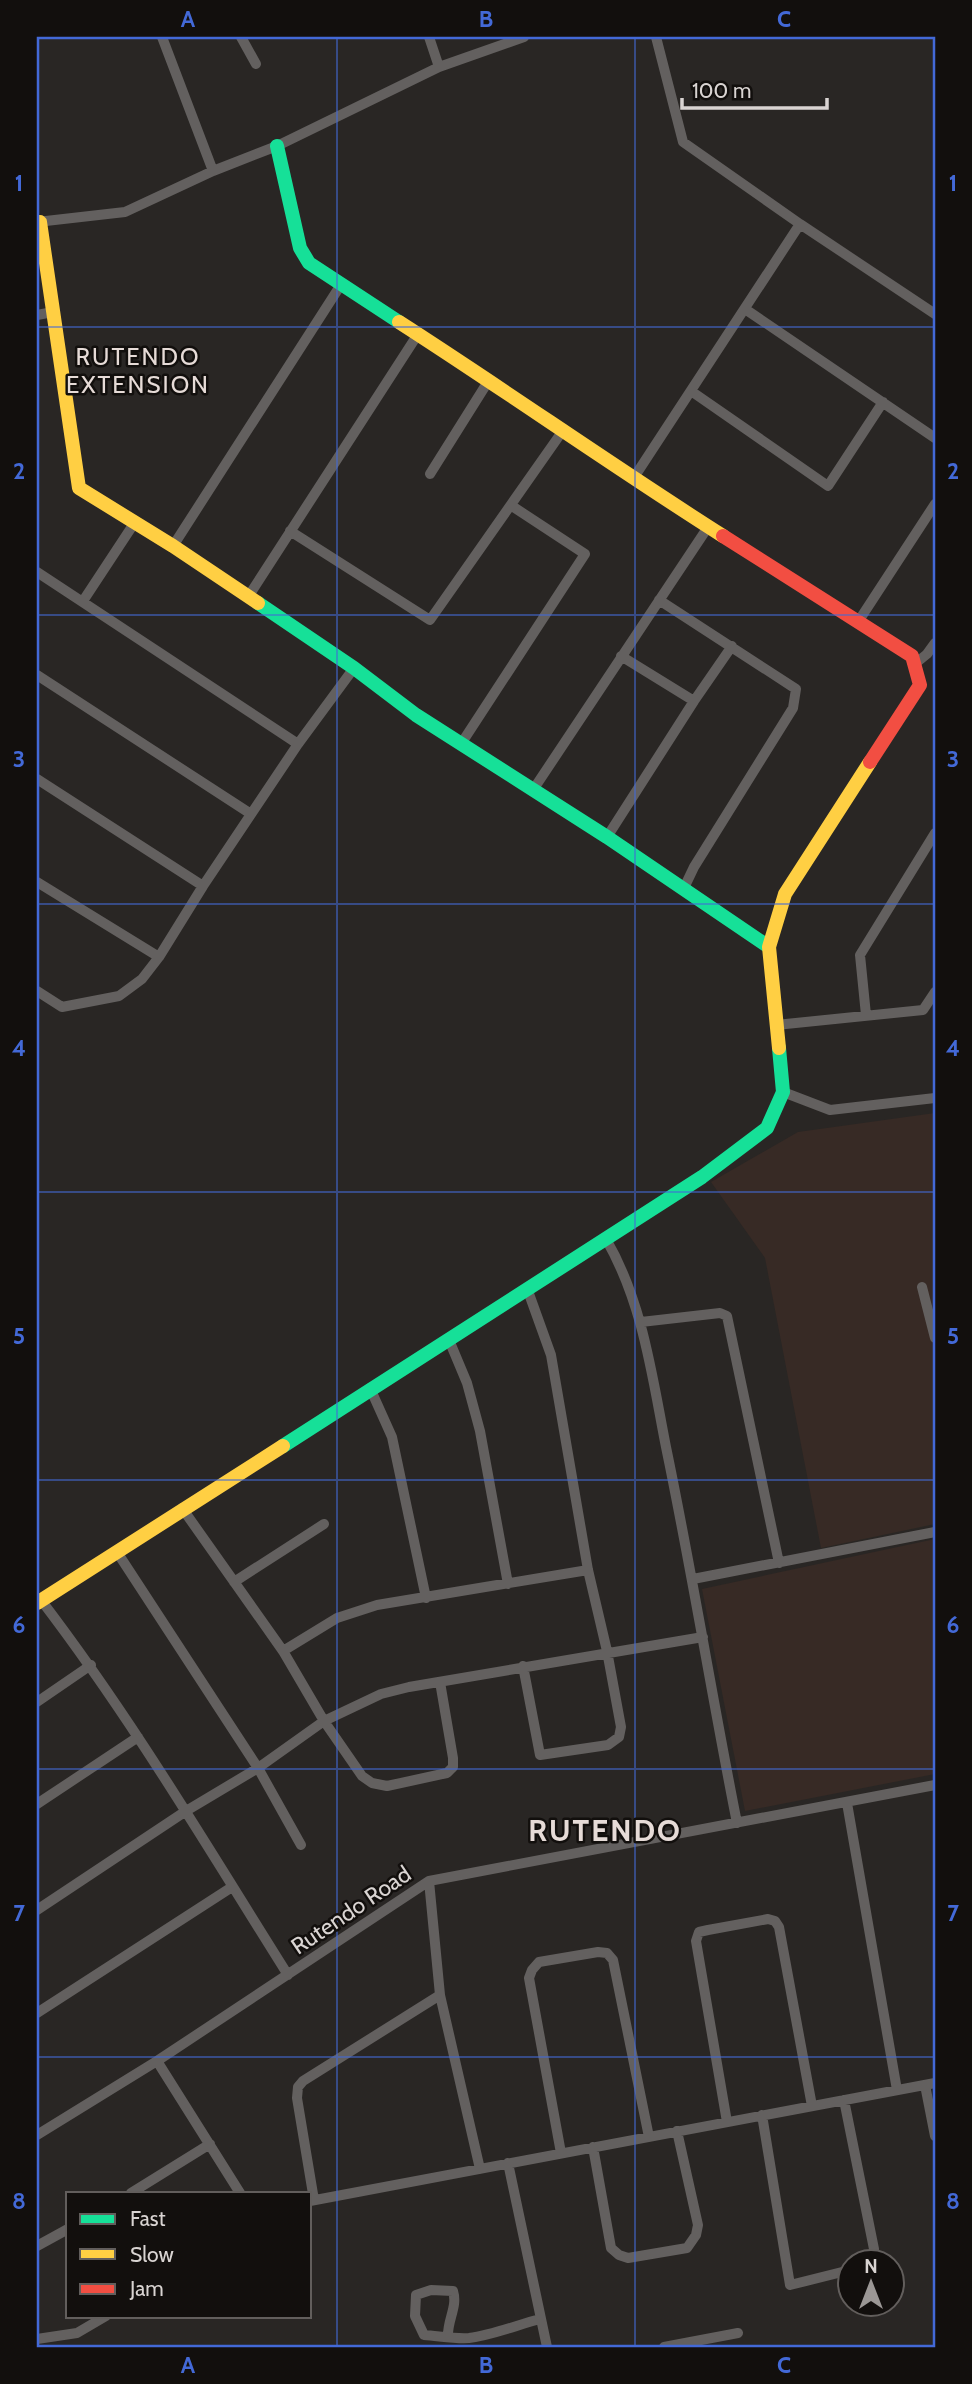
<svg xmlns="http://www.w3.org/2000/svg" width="972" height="2384" font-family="Cabin,sans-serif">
<rect width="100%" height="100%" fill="#292624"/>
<path fill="#372a25" d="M935 1113V1524L821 1548 765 1258 711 1182 798 1132Z
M935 1539V1774L745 1811 702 1589Z"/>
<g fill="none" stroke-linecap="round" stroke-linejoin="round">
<path stroke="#63605f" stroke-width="10" d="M162 37 213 171
M241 37 256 64
M429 37 439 67
M656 37 683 142 800 224
M37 222 125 212 213 171 277 146 439 67 524 37
M745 309 935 438
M37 315 53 312
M691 391 828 486 883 402
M430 474 489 380
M633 479 800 224 935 314
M290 531 430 620 564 429
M173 546 342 283
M37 572 298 744
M248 597 418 334
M659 600 796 689 793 708 694 867 684 888
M83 601 135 522
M858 622 935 504
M621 656 694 701
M916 663 927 654 935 643
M37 675 251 814
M461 744 585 554 512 506
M37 779 203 886
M533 790 708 527
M607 837 694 701 732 646
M37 882 159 957
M37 991 62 1007 119 996 142 979 159 957 203 886 298 744 354 668
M866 1015 860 955 935 833
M776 1025 923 1010 935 992
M783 1092 830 1110 935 1098
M606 1239C643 1303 652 1376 666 1447 692 1572 712 1697 737 1823
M922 1287 935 1338
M641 1322 720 1313 727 1316 779 1563
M449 1340 467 1383 480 1431 508 1584
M370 1388 392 1437 426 1598
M182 1508 283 1651 324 1721 362 1776 372 1783 387 1786 447 1773 453 1767V1758L440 1682
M117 1552 258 1768 301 1845
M693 1579 935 1532
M234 1582 324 1524
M41 1600C132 1719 208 1848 288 1975
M283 1651 337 1618 377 1605 588 1570
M523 1666 540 1755 608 1745 619 1737 621 1727 607 1651 588 1570 551 1355 528 1291
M37 1702 91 1665
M847 1803 897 2090
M37 1804 138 1737
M429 1881 440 1995
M37 1910 186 1811 258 1768 324 1721 381 1694 409 1687 703 1637
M37 2013 232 1887
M157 2061 240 2193
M925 2085 935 2136
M844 2100 874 2249 872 2262
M762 2115 790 2285 850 2270
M727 2122 696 1941 699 1932 708 1930 768 1919 775 1921 779 1927 812 2106
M37 2135 157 2061 429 1881 935 1785
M593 2147 611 2248 619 2255 628 2258 687 2248 696 2235 698 2225 677 2131
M561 2153 529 1978 532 1970 539 1962 598 1952 607 1953 613 1960 649 2137
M508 2163 547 2347
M131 2193 210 2144
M314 2200 297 2098 298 2087 303 2081 440 1995 480 2169
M310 2201 935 2083
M37 2246 68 2229
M448 2337C447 2320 458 2307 453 2291L431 2290 416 2295 415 2316 424 2335C439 2336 455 2339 469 2338 493 2335 517 2325 540 2319
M37 2339 77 2333 106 2316
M664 2347 738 2333"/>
<path stroke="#16e098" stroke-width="14" d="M277 146 300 248 309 263 399 322
M258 603 354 668 416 715 607 837 769 947
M283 1446 702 1177 767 1128 783 1092 779 1048"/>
<path stroke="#ffcf43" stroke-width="14" d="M40 222 79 488 173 546 258 603
M399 322C508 392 614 467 723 536
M779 1048 769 947 785 894 870 762
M37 1603 283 1446"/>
<path stroke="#f24e42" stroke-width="14" d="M723 536 912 656 920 685 870 762"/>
</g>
<path fill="none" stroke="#4369d7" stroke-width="2" stroke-opacity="0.55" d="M337 37V2347M635 37V2347M37 327H935M37 615H935M37 904H935M37 1192H935M37 1480H935M37 1769H935M37 2057H935"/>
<g text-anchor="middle" stroke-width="5" stroke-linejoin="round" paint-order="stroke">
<g font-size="23" fill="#d9d4d2" stroke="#120f0d">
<text transform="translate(351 1910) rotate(-34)" y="8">Rutendo Road</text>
</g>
<g font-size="24" letter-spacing="2" fill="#e6dbd7" stroke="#120f0d">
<text x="138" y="365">RUTENDO<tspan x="138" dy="28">EXTENSION</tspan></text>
</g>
<g font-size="30" font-weight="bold" letter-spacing="2" fill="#e6dbd7" stroke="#120f0d">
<text x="605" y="1841">RUTENDO</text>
</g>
</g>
<rect width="972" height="2384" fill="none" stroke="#120f0d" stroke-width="77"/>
<rect x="66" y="2192" width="245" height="126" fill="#120f0d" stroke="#625e5c" stroke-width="2"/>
<rect x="80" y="2214" width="35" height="10" fill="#16e098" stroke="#625e5c" stroke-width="2"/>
<text x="130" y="2226" font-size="21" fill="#d9d4d2">Fast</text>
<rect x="80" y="2249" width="35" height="10" fill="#ffcf43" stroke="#625e5c" stroke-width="2"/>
<text x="130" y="2262" font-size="21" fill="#d9d4d2">Slow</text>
<rect x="80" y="2284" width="35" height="10" fill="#f24e42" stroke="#625e5c" stroke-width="2"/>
<text x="130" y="2296" font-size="21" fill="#d9d4d2">Jam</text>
<g transform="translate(871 2283)"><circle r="33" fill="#120f0d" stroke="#625e5c" stroke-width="2"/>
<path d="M0-5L12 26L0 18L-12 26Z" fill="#9b9795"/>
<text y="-10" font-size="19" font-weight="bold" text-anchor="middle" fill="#d9d4d2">N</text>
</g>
<path d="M682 98v10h145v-10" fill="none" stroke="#d9d4d2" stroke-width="3.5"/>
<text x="692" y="98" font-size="21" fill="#d9d4d2" stroke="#120f0d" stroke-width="5" paint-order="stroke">100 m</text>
<rect x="38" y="38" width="896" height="2308" fill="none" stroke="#4369d7" stroke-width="2.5"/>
<g font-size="23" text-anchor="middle" font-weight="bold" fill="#4369d7">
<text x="188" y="27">A</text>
<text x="486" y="27">B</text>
<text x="784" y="27">C</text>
<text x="19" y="191">1</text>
<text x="953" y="191">1</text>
<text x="19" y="479">2</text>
<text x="953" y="479">2</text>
<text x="19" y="767">3</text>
<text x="953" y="767">3</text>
<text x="19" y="1056">4</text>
<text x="953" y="1056">4</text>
<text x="19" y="1344">5</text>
<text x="953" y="1344">5</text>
<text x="19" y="1633">6</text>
<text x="953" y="1633">6</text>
<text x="19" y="1921">7</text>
<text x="953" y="1921">7</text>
<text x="19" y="2209">8</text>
<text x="953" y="2209">8</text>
<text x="188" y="2373">A</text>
<text x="486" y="2373">B</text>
<text x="784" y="2373">C</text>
</g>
</svg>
